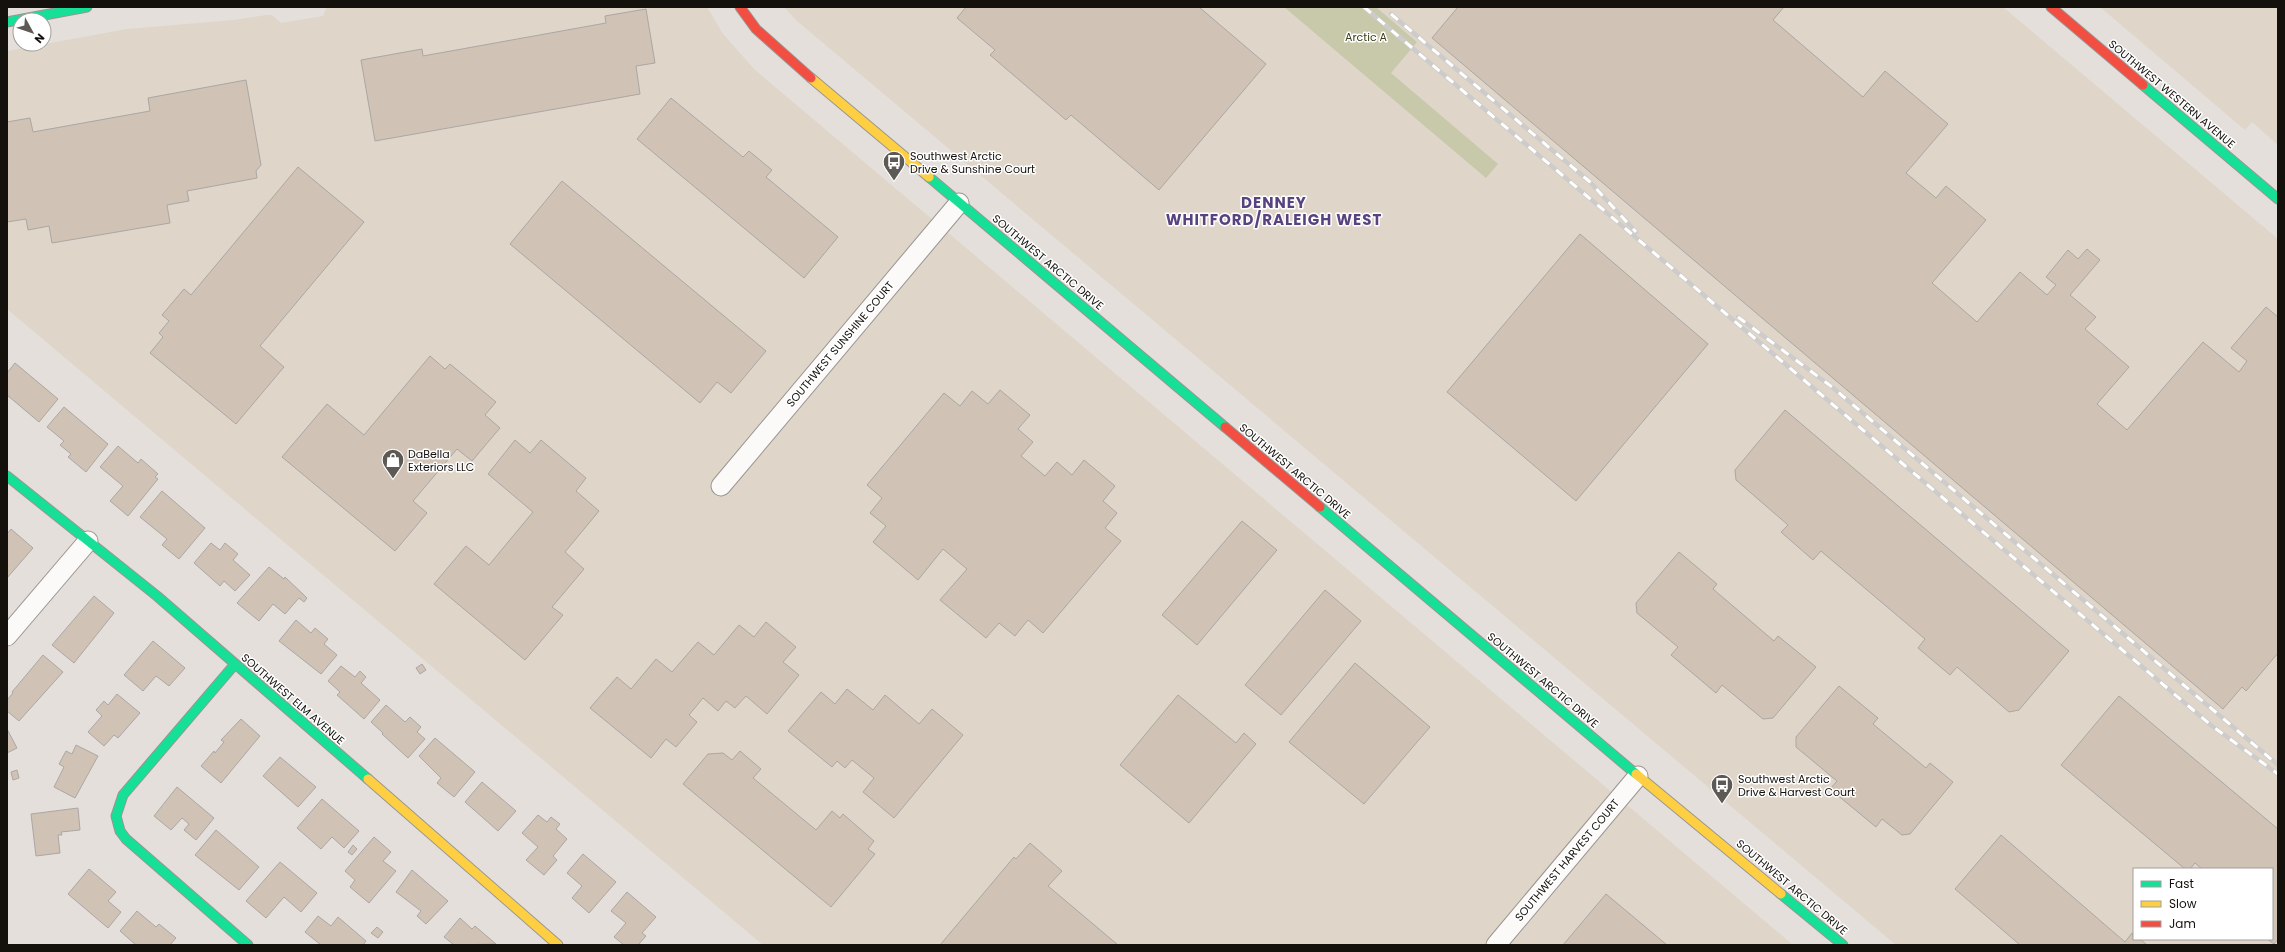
<svg xmlns="http://www.w3.org/2000/svg" width="2285" height="952" font-family="Poppins,sans-serif">
<rect width="100%" height="100%" fill="#e4dfda"/>
<path fill="#dfd5c9" fill-rule="evenodd" d="M327 7H707L723 34 755 70 1793 945H763L7 309V51L127 29 234 20 266 15H272L281 23 323 16Z
M784 7H1284L1486 177 1497 164 1390 73 1417 42 1376 7H2003L2278 239V945H1896L797 21ZM2134 869H2272V939H2134Z
M2100 7H2278V145L2252 122 2245 130Z"/>
<path fill="#c8c9aa" d="M1284 7H1376L1417 42 1391 73 1498 164 1486 178Z"/>
<path fill="#d0c2b4" stroke="#aba7a4" d="M966 7H1199L1266 64 1159 190 1071 115 1066 120 990 55 995 50 957 18Z
M1458 7H1784L1773 20 1863 97 1885 71 1948 124 1906 173 1936 198 1946 186 1986 220 1932 283 1977 322 2020 272 2047 295 2056 285 2046 277 2068 250 2078 259 2087 249 2100 260 2070 295 2096 317 2085 329 2129 367 2097 404 2127 430 2203 342 2239 372 2247 361 2231 348 2266 307 2278 317V653L2246 691 2242 687 2223 709 1432 38Z
M646 9 655 63 636 66 640 94 375 141 361 60 422 49 423 56 606 23 605 16Z
M246 80 261 165 256 171 257 178 187 191 189 201 167 205 170 223 52 243 49 226 28 230 26 219 7 222V122L30 118 33 132 150 111 148 98Z
M671 98 743 157 749 151 772 170 766 177 838 237 804 278 637 139Z
M298 167 364 222 260 346 284 367 236 424 150 353 163 337 159 333 169 321 162 315 184 289 191 295Z
M562 181 766 351 731 393 717 382 700 403 510 244Z
M1580 234 1708 344 1576 501 1447 392Z
M430 356 445 369 450 364 496 402 485 415 500 428 472 461 457 449 413 501 427 513 395 551 282 457 327 404 364 435Z
M15 363 58 399 39 422 7 395V373Z
M1000 390 1030 415 1018 429 1033 442 1021 456 1045 476 1057 462 1072 475 1084 460 1115 486 1103 501 1117 513 1105 528 1121 541 1043 633 1028 620 1015 636 999 623 986 638 940 600 967 569 943 549 918 580 873 542 886 526 870 513 882 498 867 485 944 393 960 406 972 391 988 404Z
M64 407 108 444 86 472 68 457 71 454 60 445 64 441 47 427Z
M1785 410 2069 651 2019 710 2009 712 1957 667 1950 675 1918 648 1925 639 1821 551 1813 560 1781 532 1788 525 1736 480 1735 470Z
M515 440 530 453 541 440 586 478 576 491 599 511 565 552 584 569 552 607 563 615 525 660 434 584 466 546 489 565 533 512 488 474Z
M118 446 138 463 141 459 158 474 155 477 158 479 128 516 110 501 123 486 100 467Z
M162 491 205 528 179 559 162 545 167 539 140 517Z
M1242 521 1277 550 1197 645 1162 615Z
M11 529 33 548 7 578V534Z
M211 543 220 550 225 543 238 554 233 560 250 575 235 591 224 581 220 586 194 563Z
M1679 552 1717 584 1713 589 1774 641 1778 636 1816 667 1773 718 1763 719 1722 685 1716 693 1671 655 1678 647 1637 613 1636 603Z
M269 567 284 579 285 577 307 598 304 602 299 598 285 614 273 604 259 621 237 603Z
M1325 590 1361 621 1281 715 1245 685Z
M94 596 114 613 74 663 52 645Z
M296 620 311 633 315 628 328 639 324 644 337 655 321 674 279 641Z
M766 622 796 647 783 662 799 675 767 714 746 696 735 708 726 701 718 711 703 698 689 715 697 722 676 747 666 739 651 758 590 708 617 677 631 689 656 659 672 672 698 642 714 655 739 625 754 637Z
M153 641 185 668 169 686 156 676 143 691 124 675Z
M43 655 63 672 19 721 7 711V700L13 693 12 692Z
M1355 663 1430 727 1364 804 1289 742Z
M422 664 426 670 420 674 416 668Z
M341 666 355 677 360 671 366 677 361 683 380 700 364 719 337 695 340 692 328 681Z
M1839 686 1878 718 1873 724 1926 768 1930 763 1953 782 1910 834 1902 835 1882 819 1876 827 1830 789 1837 781 1796 747V737Z
M847 689 873 710 885 695 919 724 932 709 963 735 894 818 863 792 874 778 852 760 845 768 837 761 832 767 788 731 821 692 835 704Z
M117 694 140 713 118 738 114 735 104 746 88 732 102 716 96 710 104 701 108 705Z
M1178 695 1236 743 1244 733 1256 744 1189 823 1120 765Z
M2119 696 2278 829V939L2274 944 2267 939H2272V869H2202L2195 863 2190 869H2185L2061 765Z
M386 705 405 722 410 717 421 727 417 732 425 739 408 758 382 734 383 733 371 722Z
M241 719 260 736 221 783 201 766 214 751 215 753 224 742 221 740Z
M7 729 17 748 7 753Z
M435 738 475 772 454 797 437 783 441 778 419 756Z
M76 745 98 756 75 798 54 787 64 767 59 764 66 751 72 754Z
M740 751 761 769 753 778 816 830 832 811 840 818 843 814 874 841 868 849 875 854 831 907 683 784 708 754 723 753 732 760Z
M280 757 316 787 298 807 263 776Z
M17 770 19 778 13 780 11 772Z
M482 782 516 811 498 831 465 802Z
M177 787 214 818 196 840 184 830 189 824 182 818 171 830 154 816Z
M322 799 359 831 344 848 332 837 321 849 297 828Z
M78 808 80 830 61 832 62 835H58L60 853 36 856 31 814Z
M538 815 547 822 551 817 560 824 556 829 567 839 553 856 557 860 544 875 526 860 538 847 522 833Z
M216 830 259 867 239 890 195 855Z
M2001 835 2125 942 2132 933 2134 939H2140L2147 945H2020L1955 889Z
M374 837 391 852 383 861 396 871 369 903 350 887 355 880 345 871Z
M1030 843 1062 871 1048 886 1118 945H940L1014 857 1016 859Z
M353 845 357 849 352 855 348 852Z
M583 854 616 882 589 913 572 898 582 886 567 873Z
M280 862 317 893 301 912 284 897 266 918 246 901Z
M89 869 116 892 108 901 121 912 108 928 68 894Z
M412 870 448 901 426 924 417 916 421 911 396 892Z
M627 892 656 917 642 933 646 936 638 945H624L614 937 626 923 611 911Z
M1606 894 1667 945H1563Z
M137 911 156 927 159 924 176 938 170 945H136L120 931Z
M318 916 331 926 338 917 366 941 363 945H321L305 932Z
M460 918 472 929 475 926 496 944 454 945 444 937Z
M377 927 383 932 378 938 371 933Z"/>
<g fill="none" stroke-linecap="round" stroke-linejoin="round">
<g stroke="#999591" stroke-width="21">
<path id="street" d="M721 486 959 203
M7 636 88 541
M1496 945 1638 776"/>
</g>
<g stroke="#999591" stroke-width="11">
<path id="fast" d="M7 22 87 7
M2143 85 2278 199
M929 177 1225 427
M7 476 157 596 368 779
M1320 507 1636 774
M235 664 123 795 116 816 120 831 126 839 248 945
M1781 894 1843 945"/>
</g>
<g stroke="#999591" stroke-width="11">
<path id="slow" d="M811 78 929 177
M1636 774 1781 894
M368 779 558 945"/>
</g>
<g stroke="#999591" stroke-width="11">
<path id="jam" d="M740 7 756 29 811 78
M2051 7 2143 85
M1225 427 1320 507"/>
</g>
<use href="#street" stroke="#fbfaf9" stroke-width="19"/>
<use href="#fast" stroke="#16e098" stroke-width="9"/>
<use href="#slow" stroke="#ffcf43" stroke-width="9"/>
<use href="#jam" stroke="#f24e42" stroke-width="9"/>
<g stroke="#cdcccb" stroke-width="4.5">
<path id="rail" d="M1364 7 2212 726 2278 774
M1391 14 1590 182 1636 232
M1738 317 1832 387 2278 765"/>
</g>
<use href="#rail" stroke="#fff" stroke-width="3" stroke-dasharray="9" stroke-linecap="butt"/>
</g>
<defs>
<g id="bus-pin" transform="scale(1.15)"><path d="M0 17L-7.5 6A9.5 9.5 0 1 1 7.5 6Z" fill="#5d5955" stroke="#fff"/><path d="M-5-6H5V4H4V6H2V4H-2V6H-4V4H-5ZM-3.5-4V0h7V-4ZM-3.5 1.2v1.5H-2V1.2ZM2 1.2v1.5H3.5V1.2Z" fill="#fff"/></g>
<g id="shop-pin" transform="scale(1.15)"><path d="M0 17L-7.5 6A9.5 9.5 0 1 1 7.5 6Z" fill="#5d5955" stroke="#fff"/><path d="M-5-2.5h2.3a2.7 3.5 0 0 1 5.4 0H5L5.5 6h-11ZM-1.5-2.5h3a1.5 2.3 0 0 0-3 0Z" fill="#fff"/></g>
</defs>
<g fill-rule="evenodd">
<use href="#bus-pin" x="894" y="162"/>
<use href="#shop-pin" x="393" y="460"/>
<use href="#bus-pin" x="1722" y="785"/>
</g>
<g text-anchor="middle" stroke-width="3" stroke-linejoin="round" paint-order="stroke">
<g font-size="11" fill="#3a3d1a" stroke="#fff">
<text x="1366" y="41">Arctic A</text>
</g>
<g font-size="11" fill="#14110d" stroke="#fff">
<text transform="translate(2172 94) rotate(40)" y="4">SOUTHWEST WESTERN AVENUE</text>
<text transform="translate(1048 262) rotate(40)" y="4">SOUTHWEST ARCTIC DRIVE</text>
<text transform="translate(840 344) rotate(-50)" y="4">SOUTHWEST SUNSHINE COURT</text>
<text transform="translate(1295 471) rotate(40)" y="4">SOUTHWEST ARCTIC DRIVE</text>
<text transform="translate(1543 680) rotate(40)" y="4">SOUTHWEST ARCTIC DRIVE</text>
<text transform="translate(293 699) rotate(41)" y="4">SOUTHWEST ELM AVENUE</text>
<text transform="translate(1567 860) rotate(-50)" y="4">SOUTHWEST HARVEST COURT</text>
<text transform="translate(1792 887) rotate(40)" y="4">SOUTHWEST ARCTIC DRIVE</text>
</g>
<g font-size="11" fill="#14110d" stroke="#fff" text-anchor="start">
<text x="910" y="160">Southwest Arctic<tspan x="910" dy="13">Drive &amp; Sunshine Court</tspan></text>
<text x="408" y="458">DaBella<tspan x="408" dy="13">Exteriors LLC</tspan></text>
<text x="1738" y="783">Southwest Arctic<tspan x="1738" dy="13">Drive &amp; Harvest Court</tspan></text>
</g>
<g font-size="15" font-weight="bold" letter-spacing="1" fill="#574380" stroke="#fff">
<text x="1274" y="208">DENNEY<tspan x="1274" dy="17">WHITFORD/RALEIGH WEST</tspan></text>
</g>
</g>
<rect width="2285" height="952" fill="none" stroke="#14110d" stroke-width="16"/>
<rect x="2133" y="868" width="140" height="72" fill="#ffffff" stroke="#a1a09e"/>
<rect x="2141" y="881" width="20" height="6" fill="#16e098" stroke="#a1a09e"/>
<text x="2169" y="888" font-size="12" fill="#14110d">Fast</text>
<rect x="2141" y="901" width="20" height="6" fill="#ffcf43" stroke="#a1a09e"/>
<text x="2169" y="908" font-size="12" fill="#14110d">Slow</text>
<rect x="2141" y="921" width="20" height="6" fill="#f24e42" stroke="#a1a09e"/>
<text x="2169" y="928" font-size="12" fill="#14110d">Jam</text>
<g transform="translate(32 32) rotate(130)"><circle r="19" fill="#ffffff" stroke="#a1a09e"/>
<path d="M0-3L7 15L0 10L-7 15Z" fill="#5d5955"/>
<text y="-6" font-size="11" font-weight="bold" text-anchor="middle" fill="#14110d">N</text>
</g>
</svg>
